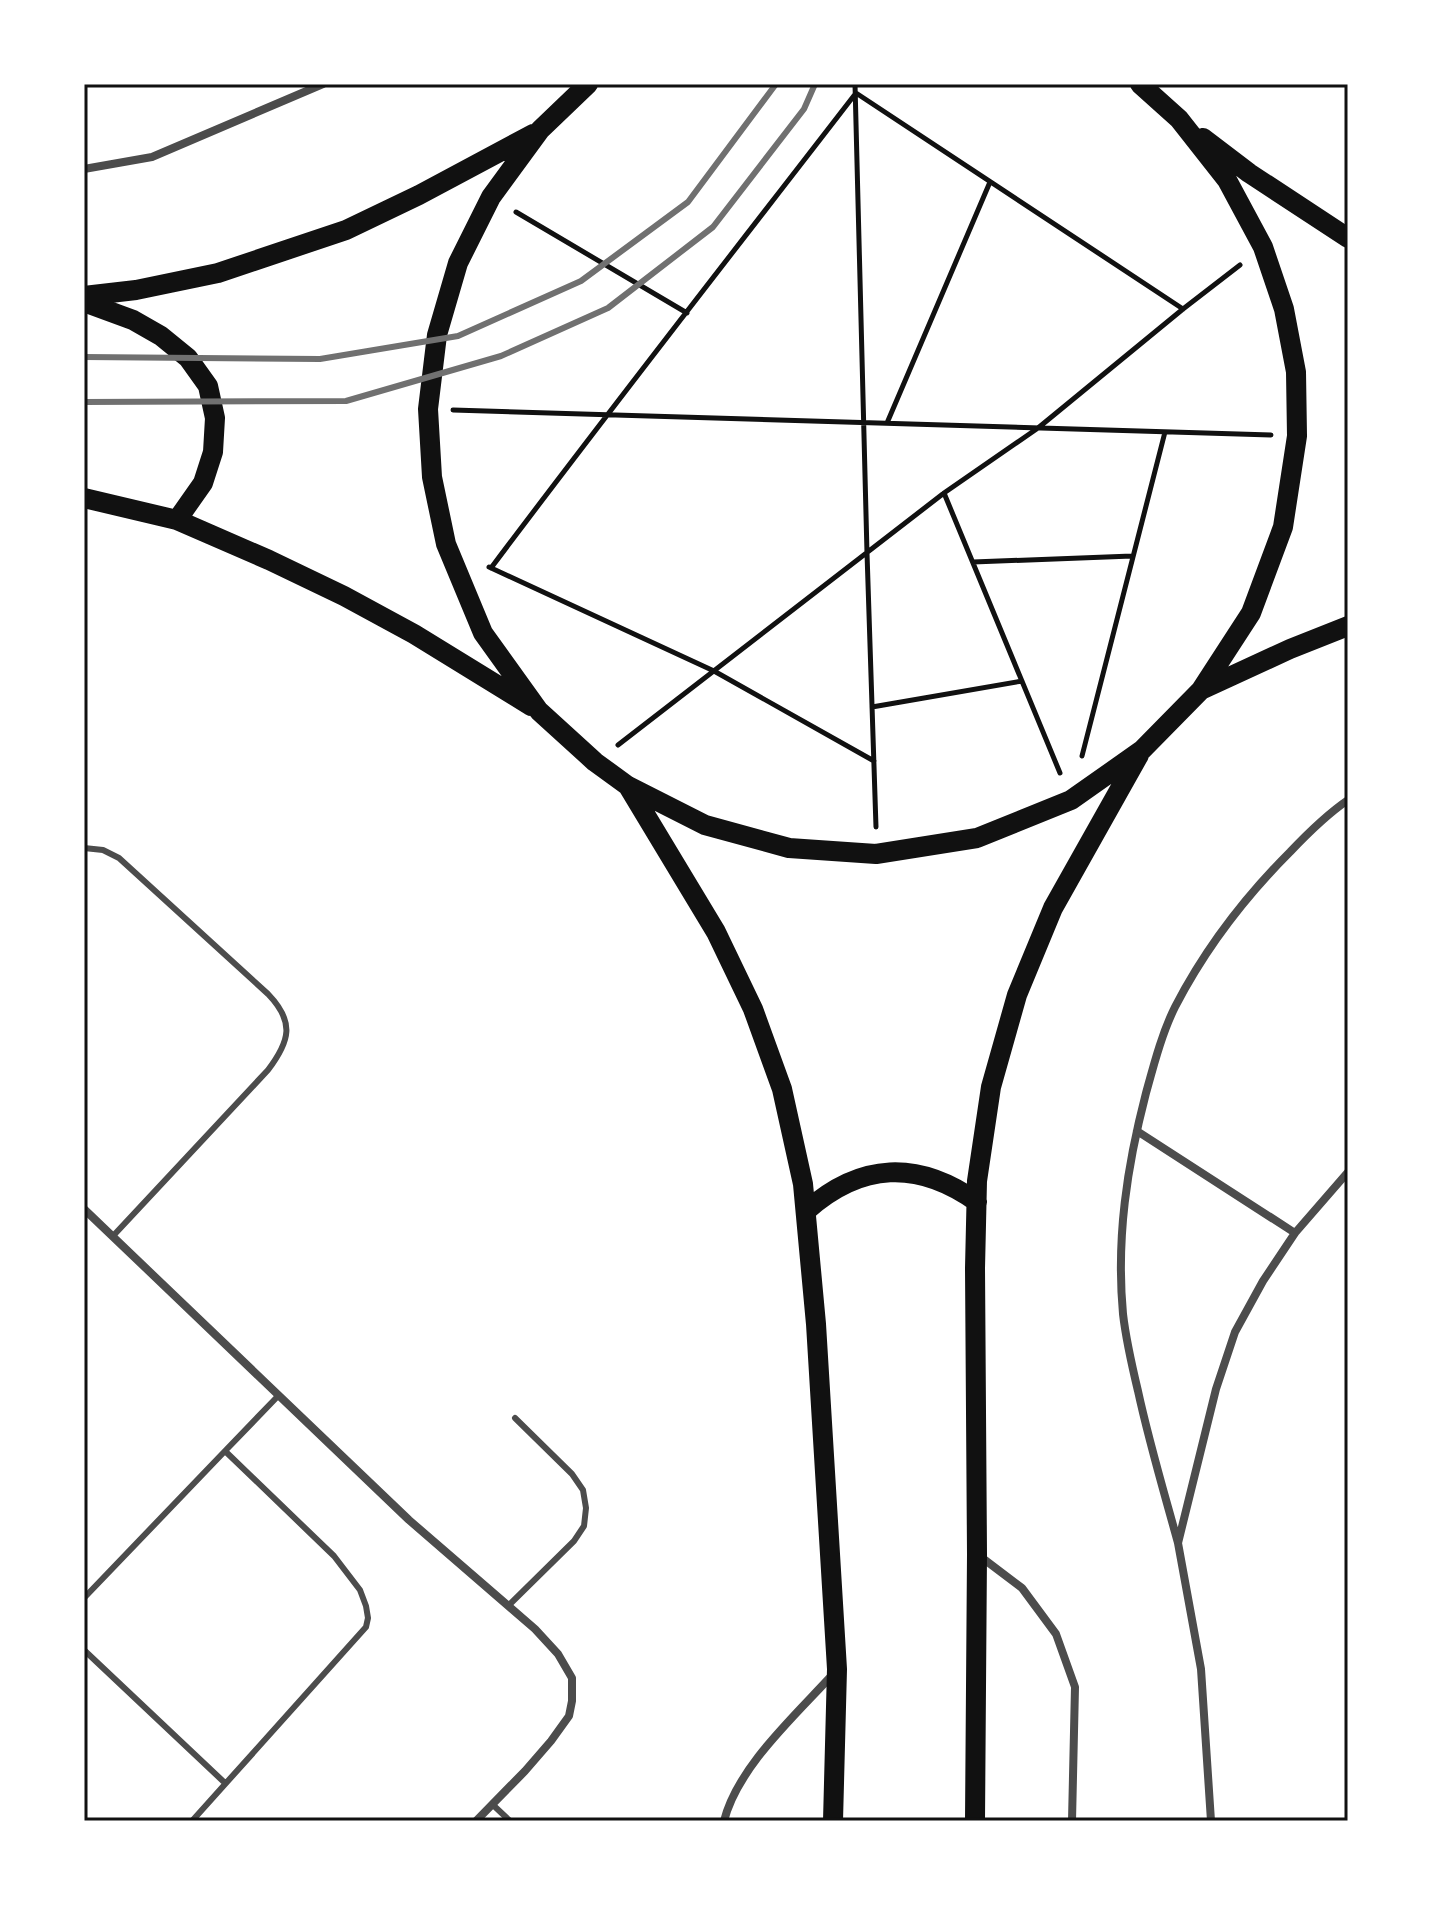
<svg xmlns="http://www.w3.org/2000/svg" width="1432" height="1905" font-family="Ubuntu,sans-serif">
<rect width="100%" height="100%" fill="#fff"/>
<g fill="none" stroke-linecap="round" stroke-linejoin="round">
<path stroke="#111" stroke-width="5" d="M855 84 867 553 876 827
M516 212 687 313
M453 410 1271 435
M887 423 990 182
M944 493 1060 773
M973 562 1132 556
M489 567 714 671 874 761
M491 568C611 408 734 251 856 93L1183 309
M872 707 1022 681
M618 745 944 493 1038 428 1183 309 1240 265
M1082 756 1165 432"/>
<path stroke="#4c4c4c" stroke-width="6" d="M84 848 103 850 119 858 268 994C295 1022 290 1041 268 1070L113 1236
M225 1451 279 1395
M84 1598 225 1451 334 1556 360 1590 366 1606 368 1618 366 1627 192 1821
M508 1606 574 1541 584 1526 586 1508 583 1490 572 1474 515 1418
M84 1650 225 1783
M492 1804 510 1821"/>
<path stroke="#4c4c4c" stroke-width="8" d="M84 169 152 157 323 84
M1137 1131 1295 1233
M84 1209 409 1520 535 1629 558 1654 572 1678V1701L569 1716 551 1741 525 1771 476 1821
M1178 1543C1164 1492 1149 1442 1138 1391 1132 1366 1126 1340 1123 1314 1116 1238 1127 1166 1146 1093 1154 1064 1162 1033 1175 1007 1205 949 1244 898 1290 852 1308 833 1326 815 1348 800
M981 1557 1022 1588 1056 1634 1075 1687 1072 1821
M724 1821C738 1766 796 1715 834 1673
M1211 1821 1201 1669 1178 1543 1216 1389 1235 1332 1263 1281 1295 1233 1348 1172"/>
<path stroke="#111" stroke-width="20" d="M588 84 540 130 491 197 458 263 437 335 428 409 432 477 446 544 483 633 539 711 595 762 628 786 705 825 789 848 876 854 977 838 1071 800 1142 750 1201 690 1251 613 1283 527 1297 436 1296 372 1284 309 1263 247 1227 180 1179 119 1140 84
M1203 138 1249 173 1348 238
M84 296 136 290 218 273 346 230 419 195 533 134
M84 302 133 320 161 336 188 358 208 386 215 418 213 452 203 483 177 520
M84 498 177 520 269 560 344 596 414 634 531 706
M1201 690 1290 649 1348 626
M628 786 716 932 753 1009 782 1089 803 1184 816 1324 837 1669 833 1821
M806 1211C861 1162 918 1160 977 1202
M975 1821 977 1554 975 1268 977 1181 991 1087 1017 995 1053 908 1139 755"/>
<path stroke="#707070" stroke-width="6" d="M84 357 320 359 458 336 581 281 688 202 776 84
M84 402 346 401 501 356 608 308 713 227 804 109 815 84"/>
</g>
<rect width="1432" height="1905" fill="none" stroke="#ffffff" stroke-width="172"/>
<rect x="86" y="86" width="1260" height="1733" fill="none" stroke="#111" stroke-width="3"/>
</svg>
